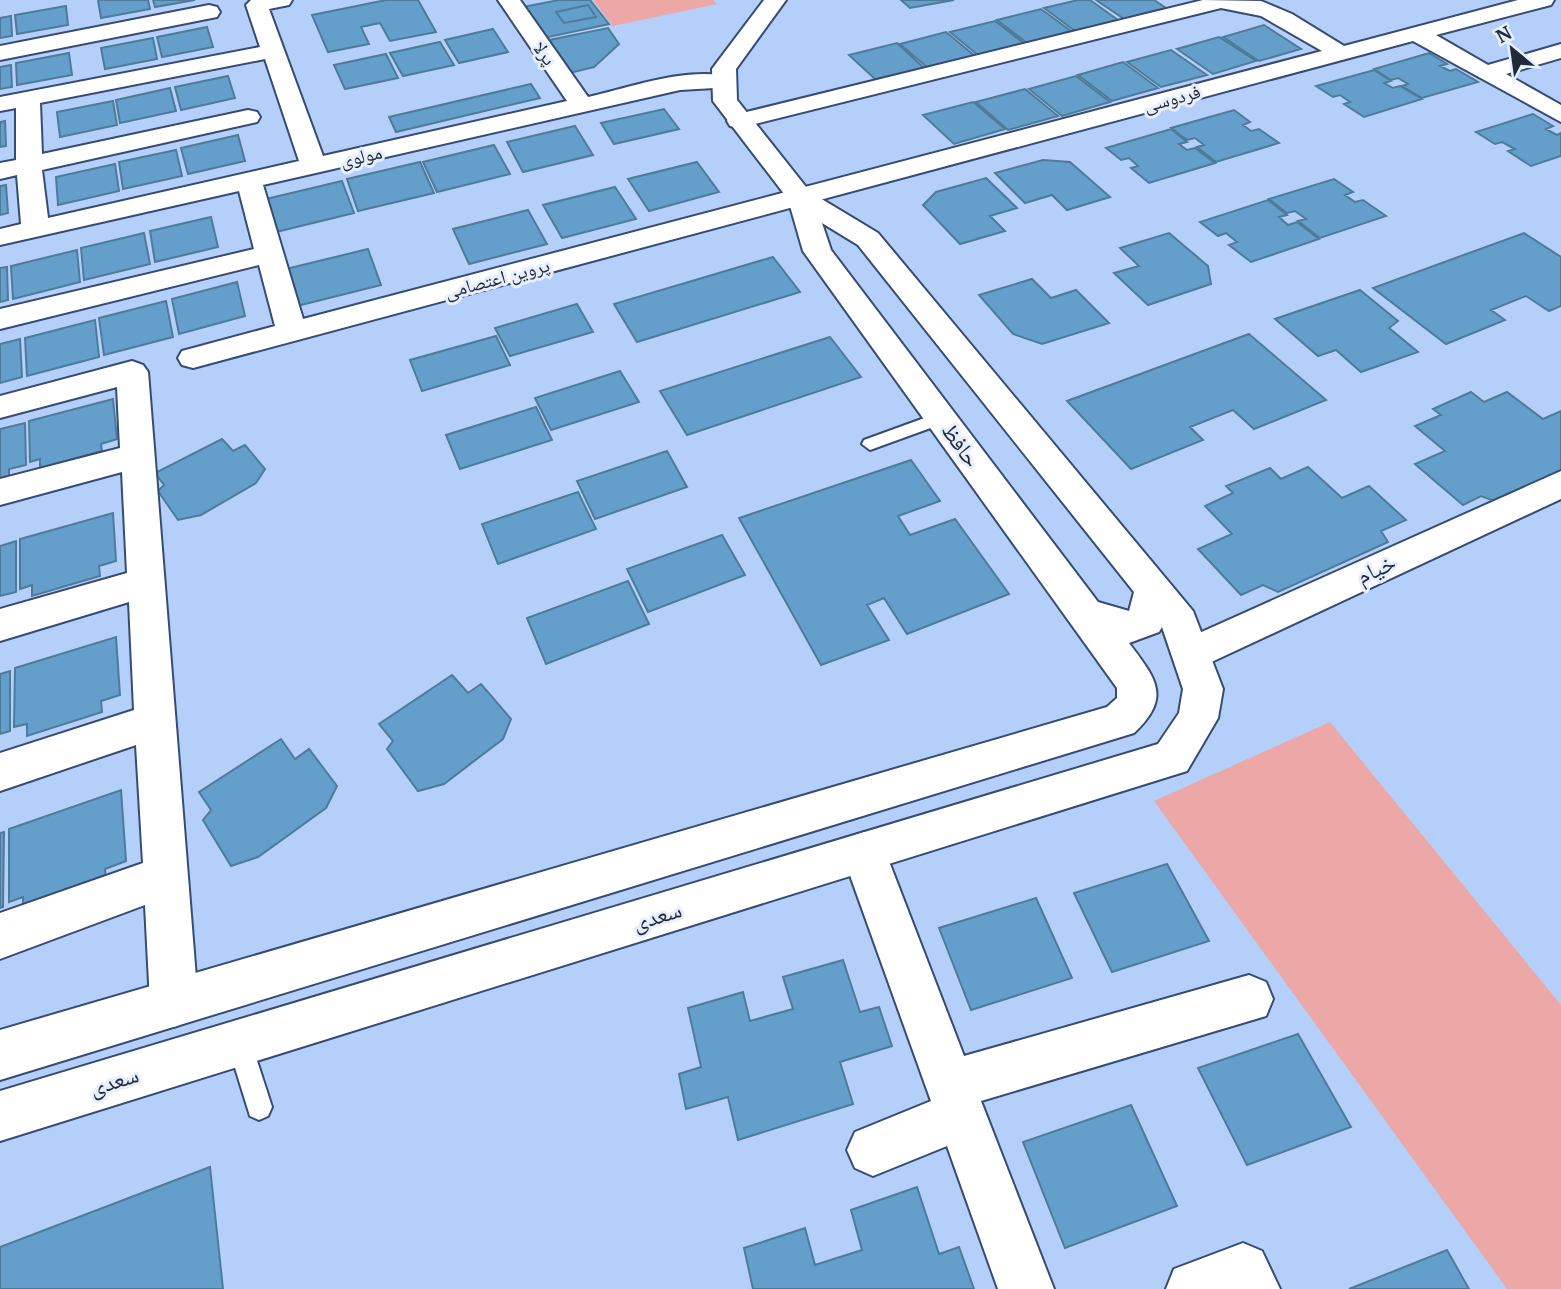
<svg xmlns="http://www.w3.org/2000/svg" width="1561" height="1289" font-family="'PT Serif','Noto Naskh Arabic',serif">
<rect width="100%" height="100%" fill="#b5cffb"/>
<path fill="#eca8a6" d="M593 0H713L717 4 613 26Z
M1330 722 1561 1005V1289H1507L1154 801Z"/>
<path fill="#639fca" stroke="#4f7b9a" stroke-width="2" d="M98 0H148L150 9 101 18Z
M153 0H195L155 7Z
M386 0H418L436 32 390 41 380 23 361 27 369 44 328 52 312 15Z
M559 0H590L609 24 544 38 523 7Z
M901 0H954L910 8Z
M1078 0H1090L1118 20 1075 31 1044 8Z
M1096 0H1154L1166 8 1124 19Z
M588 5 596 17 564 23 556 12Z
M66 6 68 25 17 34 15 15Z
M1041 9 1071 31 1027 43 997 20Z
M11 16 12 36 0 38V18Z
M995 21 1025 44 979 56 950 32Z
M1264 25 1301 49 1259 61 1223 37Z
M207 27 213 47 162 57 157 37Z
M608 28 619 44 594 67 569 73 549 40Z
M493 29 508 52 459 63 445 40Z
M946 32 975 56 928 68 900 44Z
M1219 37 1256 61 1213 74 1177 49Z
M153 38 157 59 105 69 101 48Z
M440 42 454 65 403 76 390 53Z
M897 43 924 68 876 80 849 55Z
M1171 50 1207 75 1161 87 1127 62Z
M69 53 72 75 17 85 16 63Z
M1429 53 1447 64 1440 66 1450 71 1456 69 1478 82 1422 98 1402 86 1408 84 1398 78 1391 80 1374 69Z
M386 54 398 78 345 89 334 65Z
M1123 62 1158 88 1112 101 1078 75Z
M11 65 12 87 0 89V67Z
M1374 70 1391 81 1384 83 1393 88 1400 86 1422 99 1364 117 1344 104 1350 102 1340 95 1333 97 1316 86Z
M228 76 235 98 181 110 175 87Z
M1076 76 1110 102 1062 116 1029 89Z
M531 84 540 98 396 132 389 117Z
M170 88 176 111 120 123 116 100Z
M1025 89 1058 116 1008 130 976 102Z
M113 101 117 125 60 137 57 112Z
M973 102 1005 129 954 144 923 115Z
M664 109 679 129 614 144 601 123Z
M1234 110 1250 122 1243 125 1251 131 1259 129 1279 143 1216 162 1197 147 1204 145 1195 138 1187 140 1171 128Z
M1533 114 1553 126 1546 129 1557 135 1561 133V156L1531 166 1508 151 1515 149 1502 142 1495 144 1476 132Z
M5 121 6 146 0 147V122Z
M575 126 593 155 523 172 507 142Z
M1171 129 1187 142 1179 144 1187 150 1195 148 1215 163 1149 183 1131 168 1138 166 1129 158 1121 160 1106 148Z
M238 135 245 161 188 174 181 148Z
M494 145 510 174 437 192 423 162Z
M176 150 182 176 123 189 119 162Z
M1043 160 1070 162 1110 197 1067 210 1052 195 1025 203 995 173Z
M420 162 434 193 358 211 347 179Z
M697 162 719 192 649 211 628 179Z
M115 164 119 191 58 205 56 177Z
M986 178 1017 208 990 216 1005 231 960 244 923 205 936 192Z
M1334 179 1353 192 1345 195 1355 202 1363 200 1386 216 1320 238 1298 221 1306 219 1295 211 1287 213 1269 199Z
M342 181 354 213 276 232 266 199Z
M6 185 8 213 0 215V186Z
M615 187 636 219 562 238 543 205Z
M1268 200 1287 215 1279 217 1288 225 1297 222 1319 239 1251 262 1229 245 1237 242 1226 233 1218 236 1200 222Z
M528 210 547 244 469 264 453 229Z
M211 217 218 247 155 262 150 231Z
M144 233 150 264 84 280 81 248Z
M1169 233 1208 266 1211 284 1148 305 1114 273 1139 266 1120 248Z
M1524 233 1561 257V306L1549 311 1526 296 1491 310 1505 320 1446 344 1373 288Z
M368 249 381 285 297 306 286 269Z
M77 250 80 282 13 299 11 266Z
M773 257 800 292 637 342 614 304Z
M7 267 8 300 0 302V268Z
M1032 279 1051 298 1076 290 1109 323 1042 344 1013 334 979 295Z
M237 282 245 316 179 334 172 299Z
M1360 290 1398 321 1389 328 1418 352 1361 372 1336 350 1318 356 1275 319Z
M166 301 173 337 104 355 99 318Z
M577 304 593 332 510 356 495 328Z
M95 320 99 357 27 376 25 338Z
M1249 334 1326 400 1254 429 1233 410 1190 427 1203 440 1131 469 1067 401Z
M496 336 510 365 422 391 410 360Z
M830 337 861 377 687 435 660 391Z
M20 339 22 377 0 383V344Z
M620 371 639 402 551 430 535 398Z
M1471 392 1484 402 1507 392 1543 419 1561 411V473L1497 502 1481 496 1463 505 1415 464 1445 451 1415 426 1441 415 1433 409Z
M113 399 117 439 101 444 102 451 40 468V459L30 462 29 421Z
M536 407 552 440 460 469 446 435Z
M25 423 26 465 9 469V477L0 479V429Z
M222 439 233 451 245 445 265 469 256 483 201 515 178 520 158 491 164 485 155 473Z
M667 451 687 487 595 519 577 481Z
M911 460 940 501 898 516 910 535 955 519 1009 594 907 634 884 598 867 605 889 640 821 665 739 518Z
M1308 467 1342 498 1369 486 1406 520 1381 531 1388 542 1278 592 1263 585 1241 595 1198 549 1232 534 1205 506 1233 493 1226 486 1270 468 1281 479Z
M578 492 596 529 498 564 482 524Z
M113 513 116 561 99 566 100 576 32 596V585L20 589V539Z
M722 535 745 575 648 612 627 569Z
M16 541V592L0 596V546Z
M628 581 649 624 546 664 527 618Z
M116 637 120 695 101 701 102 712 27 736V724L14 727 15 668Z
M10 671V731L0 734V674Z
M452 675 468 693 481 684 511 719 503 739 444 784 418 791 387 749 393 741 379 724Z
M281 739 295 759 309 749 337 786 326 808 258 857 231 866 203 820 211 810 199 792Z
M121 790 126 861 105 869 106 883 23 912V897L9 902V829Z
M4 832 3 907 0 908V833Z
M1167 864 1209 941 1112 972 1074 893Z
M1036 898 1072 978 971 1010 939 928Z
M843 960 860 1012 879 1007 892 1046 840 1062 853 1104 738 1140 728 1097 686 1109 679 1074 701 1067 688 1008 743 992 750 1021 793 1009 783 977Z
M1298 1034 1351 1127 1247 1165 1198 1068Z
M1131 1105 1177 1206 1065 1248 1023 1142Z
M210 1167 223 1289H0V1247Z
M917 1187 939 1254 959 1247 974 1289H753L744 1248 805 1228 815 1265 862 1250 851 1210Z
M1447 1250 1469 1289H1349Z"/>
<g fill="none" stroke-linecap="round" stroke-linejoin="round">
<g stroke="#364c71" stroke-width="4">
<path id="service" d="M941 412 947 414V422L870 450 862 444 864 440Z
M239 1030 248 1033 272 1107 268 1116 259 1120 250 1116 227 1042 230 1033Z"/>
</g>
<g stroke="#364c71" stroke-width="4">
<path id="minor" d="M251 0H292L289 5 269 9 323 156 567 101 498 0H520L588 97C632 87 687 66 732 77L736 82 732 87 680 90 263 185 303 319 1322 51 1261 16 1221 8 739 128 730 126 727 121 730 116 1203 0 1261 1 1292 14 1344 46 1518 0H1554L1551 5 1436 35 1488 65 1561 44V58L1506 74 1561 105V122L1413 41 193 368 182 365 178 358 182 351 275 326 259 265 0 329V309L254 249 239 191 0 245V229L21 224 17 175 0 179V163L16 160V108L0 111V97L260 47 246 5ZM265 59 299 161 48 218 42 170 248 124 257 122 260 117 257 112 248 110 42 154 40 103Z
M209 5 217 7 220 12 217 17 0 60V46Z
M132 361 143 365 148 372 198 1003 191 1020 174 1027 157 1020 150 1003 145 905 0 959V913L143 863 136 745 0 791V753L134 710 129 602 0 641V609L127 573 122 472 0 505V479L120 448 117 387 0 418V396Z
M1561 471V499L1205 665 1191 670 1177 665 1172 654 1177 643Z
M864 832 880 838 964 1056 1249 975 1266 982 1273 999 1266 1016 981 1101 1054 1289H998L947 1146 873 1176 855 1168 847 1150 855 1132 931 1101 842 853 848 838Z
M1243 1243 1262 1251 1280 1289H1166L1174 1269Z"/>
</g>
<g stroke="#364c71" stroke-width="4">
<path id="tertiary" d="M764 0H786L736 69 737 100 810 192 878 233 1193 611 1223 689 1218 718 1187 771 0 1141V1091L1158 744 1179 713 1183 689 1162 627 1159 632 1129 643C1156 679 1172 697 1134 733L0 1080V1030L1107 707 1117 698V688L803 251 788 199 713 101 712 69ZM822 223 858 245 1134 592 1129 611 1098 602 831 250Z"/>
</g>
<use href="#service" fill="#fff" fill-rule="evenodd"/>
<use href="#minor" fill="#fff" fill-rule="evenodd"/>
<use href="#tertiary" fill="#fff" fill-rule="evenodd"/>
</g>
<g text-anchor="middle" stroke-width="6" stroke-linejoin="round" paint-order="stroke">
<g font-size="19" fill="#202a3b" stroke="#e7effd">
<text transform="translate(545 53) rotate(55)" y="7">پرلا</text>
<text transform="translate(1172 98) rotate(-15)" y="7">فردوسی</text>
<text transform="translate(361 156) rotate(-13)" y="7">مولوی</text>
<text transform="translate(497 278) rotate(-15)" y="7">پروین اعتصامی</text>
</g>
<g font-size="23" fill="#202a3b" stroke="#e7effd">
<text transform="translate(961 445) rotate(54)" y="8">حافظ</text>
<text transform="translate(1376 569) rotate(-25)" y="8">خیام</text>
<text transform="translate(657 916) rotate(-17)" y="8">سعدی</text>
<text transform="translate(114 1081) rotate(-17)" y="8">سعدی</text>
</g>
</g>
<g transform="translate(1512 49) rotate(331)" stroke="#e7effd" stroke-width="5" paint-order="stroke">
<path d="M0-5L12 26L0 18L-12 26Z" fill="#202a3b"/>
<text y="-10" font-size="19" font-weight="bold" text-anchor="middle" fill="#202a3b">N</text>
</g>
</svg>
